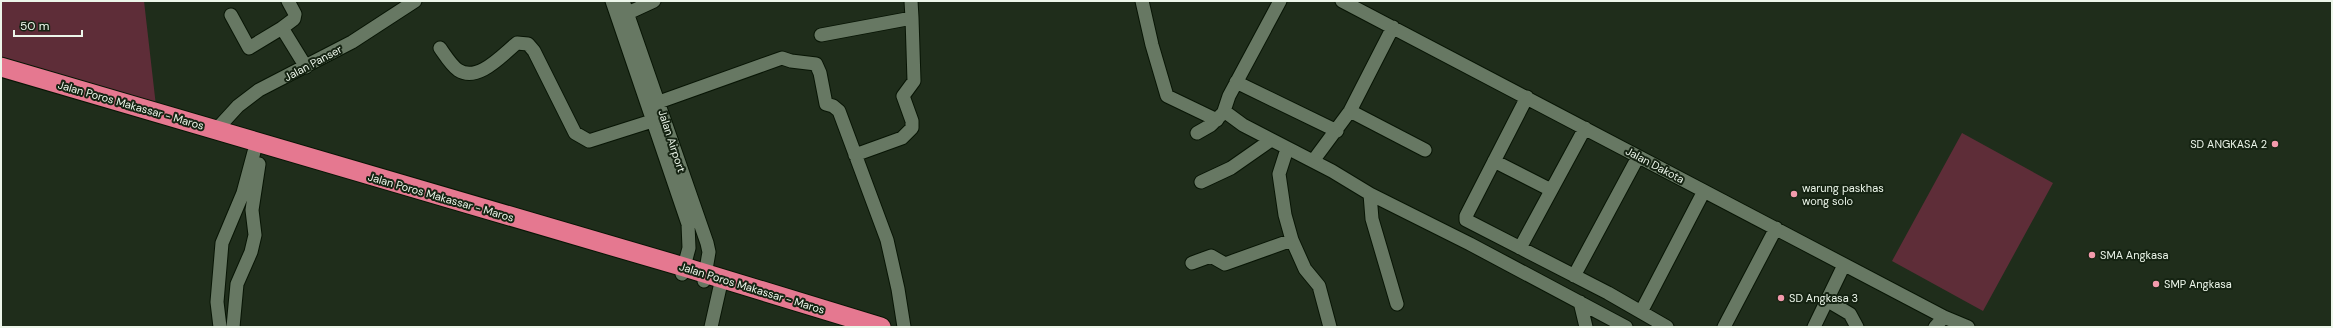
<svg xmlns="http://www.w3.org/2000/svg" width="2333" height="328" font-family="'DM Sans',sans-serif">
<rect width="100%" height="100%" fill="#1f2d1b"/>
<path fill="#5e2d38" d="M1 1H144L156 106 1 60Z
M1962 133 2053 183 1983 311 1892 261Z"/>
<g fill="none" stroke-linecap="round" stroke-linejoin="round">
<g stroke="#081505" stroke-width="15">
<path id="minor" d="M288 1 295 14 294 19 282 28 306 67
M612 1 688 224 689 248 682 274
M623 1 707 243 709 252 704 281
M1142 1 1152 45 1167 96 1217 120
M1280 1 1229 96 1224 111 1243 125 1332 171 1370 194 1470 244 1626 327
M1342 1 1944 317 1968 327
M628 13 654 1
M231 15 249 48 282 28
M821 35 912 18 911 1
M440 48C445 55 451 65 458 70 478 83 502 55 517 43L528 44 534 51 575 133 589 141 652 121
M1236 82 1337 131
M1527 97 1466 216V220L1608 293 1667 327
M659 102 782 58 791 61 816 64 820 73 826 104 833 106 839 111 887 240 898 289 904 327
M1350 111 1425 150
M216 130 238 106 259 90 352 42 415 1
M1197 133 1211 125 1222 114
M1287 149 1279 174 1285 215 1292 240 1305 269 1319 286 1330 327
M855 155 902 138 912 128V121L903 96 914 81 912 18
M1313 161 1350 111 1393 27
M1494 161 1551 190
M1201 182 1231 168 1271 140
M1370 194 1372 219 1397 304
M1520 248 1585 128
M1192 263 1211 256 1225 264 1292 240
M1574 276 1638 157
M1828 301 1850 314 1857 327
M1580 302 1586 327
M1641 312 1704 191
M220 327 217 302 222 243 243 193 254 152
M233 327 237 284 251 252 255 235 252 210 259 164
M711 327 720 287
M1724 327 1776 228
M1814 327 1844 265
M1935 327 1944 317"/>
</g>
<g stroke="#081505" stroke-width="21">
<path id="highway" d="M1 67 684 267 881 327"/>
</g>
<use href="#minor" stroke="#677863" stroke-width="13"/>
<use href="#highway" stroke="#e57890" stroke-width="19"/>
</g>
<g fill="#f39aac" stroke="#152312" stroke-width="1.5">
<circle cx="2275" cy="144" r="4"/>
<circle cx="1794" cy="194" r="4"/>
<circle cx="2092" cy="255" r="4"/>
<circle cx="2156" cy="284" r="4"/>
<circle cx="1781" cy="298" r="4"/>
</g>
<g text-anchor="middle" stroke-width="4" stroke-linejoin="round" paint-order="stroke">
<g font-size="11" fill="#ecf6ea" stroke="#152312">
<text transform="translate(313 63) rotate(-28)" y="4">Jalan Panser</text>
<text transform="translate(131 105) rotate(16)" y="4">Jalan Poros Makassar - Maros</text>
<text transform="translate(672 141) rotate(72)" y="4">Jalan Airport</text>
<text transform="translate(1655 165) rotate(28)" y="4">Jalan Dakota</text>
<text transform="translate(441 197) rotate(16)" y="4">Jalan Poros Makassar - Maros</text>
<text transform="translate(752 288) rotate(17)" y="4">Jalan Poros Makassar - Maros</text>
</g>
<g font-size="11" fill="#ecf6ea" stroke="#152312" text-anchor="start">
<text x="2267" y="148" text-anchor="end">SD ANGKASA 2</text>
<text x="1802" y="192">warung paskhas<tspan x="1802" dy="13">wong solo</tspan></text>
<text x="2100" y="259">SMA Angkasa</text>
<text x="2164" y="288">SMP Angkasa</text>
<text x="1789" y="302">SD Angkasa 3</text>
</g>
</g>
<rect width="2333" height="328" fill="none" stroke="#ecf6ea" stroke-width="4"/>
<path d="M14 30v6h68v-6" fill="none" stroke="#ecf6ea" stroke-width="2"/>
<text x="20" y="30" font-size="12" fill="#ecf6ea" stroke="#152312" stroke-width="3" paint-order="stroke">50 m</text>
</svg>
